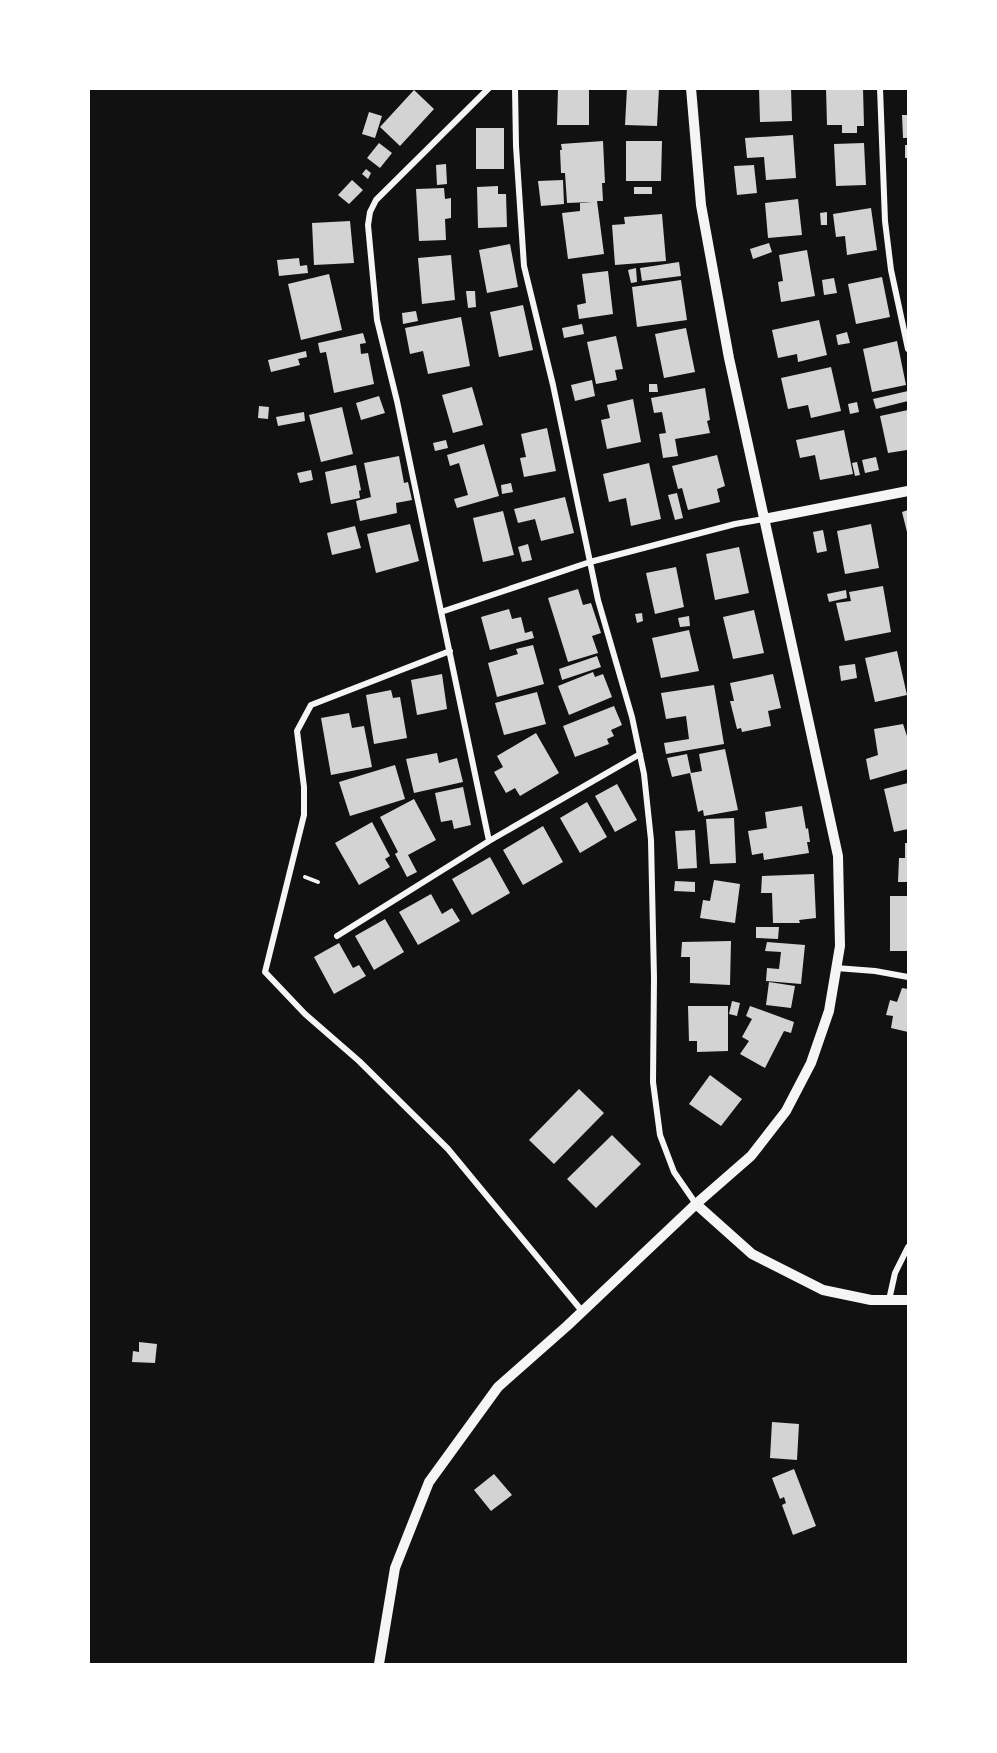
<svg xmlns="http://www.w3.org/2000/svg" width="997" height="1753" font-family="Mulish,sans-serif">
<rect width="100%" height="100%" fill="#111"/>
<path fill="#d3d3d3" d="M558 88H589V125H557Z
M627 88H659L657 126 625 125Z
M759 88H791L792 121 760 122Z
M826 88H863L864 126H857V133H842V125H827Z
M414 90 434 109 400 146 380 127Z
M369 112 382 116 375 138 362 134Z
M902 115H908V138H903Z
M476 128H504V169H476Z
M793 135 796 178 766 180 764 157 747 158 745 138Z
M603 141 605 183H602L603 201H597L604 254 568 259 562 213 580 211V203L592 202 567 203 565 173H561L560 150H562L561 144Z
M626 141H662L661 181H626Z
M379 143 392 153 380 168 367 158Z
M864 143 866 185 836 186 834 144Z
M905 145H908V158H905Z
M446 164 447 184 437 185 436 165Z
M754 165 757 193 737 195 734 166Z
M366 169 371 173 368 179 362 174Z
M352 180 363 190 349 204 338 195Z
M563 180 564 204 541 206 538 181Z
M498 186V194H506L507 227 478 228 477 187Z
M634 187H652V194H634Z
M444 188 445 199 451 198V218L445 219 446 240 419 241 416 189Z
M798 199 802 235 768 238 765 203Z
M871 208 877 250 847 255 845 236 836 237 833 214Z
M827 212V225H821L820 213Z
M662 214 666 261 615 265 612 225 625 224 624 217Z
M350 221 354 263 314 265 312 223Z
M769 243 772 252 753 259 750 249Z
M510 244 518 287 487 293 479 250Z
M807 250 815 296 781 302 778 282 783 281 779 255Z
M451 255 455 300 422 304 418 258Z
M299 258 300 266 307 265 308 273 279 276 277 260Z
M679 262 681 276 642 281 640 268Z
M636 268 637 282 631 283 628 270Z
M608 271 613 314 579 319 577 305 586 303 582 274Z
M329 274 342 330 301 340 288 284Z
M882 277 890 317 856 324 848 284Z
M834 278 837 293 824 295 822 280Z
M681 280 687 320 637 327 632 287Z
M466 291H475L476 307 468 308Z
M523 305 533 350 499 357 490 312Z
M416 311 418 321 403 324 402 313Z
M461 317 470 366 428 374 423 351 410 354 405 328Z
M819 320 827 355 798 362 797 354 778 358 772 330Z
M582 324 584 334 564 338 562 328Z
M686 328 695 372 664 378 655 334Z
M847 332 850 343 838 345 836 335Z
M363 333 366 343 360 344 361 354 368 353 374 384 334 393 326 352 320 353 318 343Z
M616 336 623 369 615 370 617 380 596 384 587 342Z
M897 341 906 385 872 392 863 349Z
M306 351 307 357 298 359 300 365 271 372 268 360Z
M831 367 841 411 811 418 808 405 788 409 781 378Z
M592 380 595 396 575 401 571 385Z
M649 384H657L658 392H649Z
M472 387 483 425 453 433 442 395Z
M705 388 710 420 707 421 710 433 675 439 678 456 663 458 659 434 666 433 662 412 654 413 651 398Z
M908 391V401L876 409 873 399Z
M379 396 385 413 361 420 356 403Z
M633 399 641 442 607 449 601 420 610 418 607 405Z
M857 402 859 412 850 414 848 404Z
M259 406 269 407 268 419 258 418Z
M342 407 353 454 321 462 309 415Z
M908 410V454L907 450 888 453 880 416Z
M304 412 305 421 278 426 276 417Z
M547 428 556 471 524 477 520 458 526 457 521 434Z
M844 430 853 474 820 480 815 455 800 458 796 440Z
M446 440 448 448 435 451 433 443Z
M484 444 499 496 457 508 454 499 468 495 459 463 450 466 447 455Z
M717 455 725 486 717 489 720 502 688 510 682 488 678 489 672 466Z
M399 456 404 483 408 482 412 500 396 503 397 513 360 521 356 501 371 497 364 463Z
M876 457 879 470 865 473 862 460Z
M857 462 860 475 855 476 852 463Z
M649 463 661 519 631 526 626 498 609 502 603 474Z
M356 465 361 490 359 491 360 498 331 504 325 472Z
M311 470 313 480 300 483 297 473Z
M511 483 513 492 502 494 501 485Z
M677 493 683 518 675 520 668 495Z
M565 497 574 533 541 541 535 519 518 523 514 509Z
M908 510V536L902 512Z
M503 511 514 555 483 562 473 518Z
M410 524 419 561 376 573 367 534Z
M871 524 879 568 845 574 837 531Z
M355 526 361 548 332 555 327 533Z
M823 530 827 551 817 553 813 532Z
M528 544 532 560 522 562 518 547Z
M739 547 749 593 715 600 706 554Z
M676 567 684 607 655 614 646 573Z
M883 586 891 632 845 641 836 603 851 601 849 592Z
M578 589 583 605 591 603 601 633 592 636 598 653 568 662 548 598Z
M846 590 847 598 829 602 827 594Z
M509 609 512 619 521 617 525 633 532 631 534 638 490 650 481 617Z
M754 610 764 653 733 659 723 617Z
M642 613 643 621 637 623 635 614Z
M689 616 690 626 680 627 678 618Z
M689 630 699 671 661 678 652 638Z
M533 645 544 684 497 697 488 663 518 654 516 649Z
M897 651 907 695 875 702 865 658Z
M597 656 601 667 562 680 559 669Z
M855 664 857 678 841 681 839 666Z
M593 672 595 677 603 674 612 697 569 715 558 686Z
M442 674 447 709 417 715 411 680Z
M773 674 781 708 768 711 771 726 742 732 741 728 737 729 730 701H734L730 683Z
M714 685 724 744 666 754 664 743 689 739 686 716 666 719 661 693Z
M391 690 393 698 400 697 407 738 374 744 366 695Z
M537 692 546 724 504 735 495 703Z
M614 706 622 725 611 730 614 736 607 739 609 744 575 757 563 726Z
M349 713 352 728 364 726 372 767 331 775 321 718Z
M903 724 908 739V769L870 780 866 759 878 755 874 729Z
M536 733 559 773 520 796 515 788 506 793 494 772 503 767 497 756Z
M725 749 738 810 704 816 703 810 698 812 690 773 672 777 667 758 687 754 691 773 702 771 699 754Z
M437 753 439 763 457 758 463 782 414 793 406 759Z
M395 765 405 799 350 816 339 782Z
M908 783V829L894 832 884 789Z
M617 784 637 820 615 832 595 796Z
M463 787 471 825 454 829 452 820 441 822 435 793Z
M414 799 436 840 408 855 417 872 407 877 395 854 398 852 380 817Z
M587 802 607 837 580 853 560 818Z
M802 806 806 829 808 828 810 842H807L809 853 764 860 763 853 752 855 748 831 767 828 765 812Z
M734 818 736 863 710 864 706 819Z
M372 822 390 856 385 859 390 867 359 885 335 843Z
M543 826 563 862 523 885 503 850Z
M695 830 697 868 678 869 675 831Z
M905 843H908V882H898L899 858H905Z
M490 857 510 893 472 915 452 879Z
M814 874 816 918 799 920 800 923H773L772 893H761L762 876Z
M714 880 740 884 735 923 700 918 703 900 710 901Z
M675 881 695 882V892L674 891Z
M431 894 442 914 452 908 460 921 418 945 399 912Z
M890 896H908V951H890Z
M385 919 404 952 374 970 355 936Z
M756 927H779L778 939 756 938Z
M731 941 730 985 690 983V957H681L682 942Z
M767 942 805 945 801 984 766 981 767 968 779 969 781 952 765 951Z
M339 943 353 968 359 965 366 976 334 994 314 957Z
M769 982 795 986 791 1008 766 1005Z
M902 988 908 989V1032L891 1028 893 1016 886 1015 890 1000 897 1002Z
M732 1001 740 1003 737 1016 729 1014Z
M688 1006H728V1051L697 1052V1041H689Z
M750 1006 794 1022 791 1033 784 1031 765 1068 740 1054 749 1041 742 1037 752 1019 746 1016Z
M710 1075 742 1099 721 1126 689 1104Z
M579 1089 604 1113 554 1164 529 1140Z
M612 1135 641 1164 596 1208 567 1179Z
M139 1342 157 1344 155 1363 132 1362 133 1351 139 1352Z
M772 1422 799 1424 797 1460 770 1458Z
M794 1469 816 1526 793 1535 782 1505 786 1503 784 1497 780 1499 772 1478Z
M494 1474 512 1495 491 1511 474 1490Z"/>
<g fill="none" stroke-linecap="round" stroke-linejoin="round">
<path stroke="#f5f5f5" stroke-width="4" d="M305 877 318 882"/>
<path stroke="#f5f5f5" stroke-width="6" d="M489 88 376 200 370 212 368 225 377 320 397 401 489 841
M515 88 516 146 524 266 553 385 598 600 632 717 644 774 651 840 654 978 653 1082 660 1135 674 1172 696 1204
M880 88 885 221 891 270 908 349
M441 612 590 562 735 524 764 519
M450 651 311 705 297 731 304 787V815L265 972 305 1014 359 1061 448 1149 582 1311
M337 936 489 841 640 754
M836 968 875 971 908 977
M889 1300 895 1273 908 1247"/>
<path stroke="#f5f5f5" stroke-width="10" d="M764 519 908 491
M696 1204 752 1254 823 1290 871 1300H908
M379 1664 395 1568 429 1482 498 1387 567 1326 696 1204 751 1156 786 1111 811 1063 829 1011 840 946 838 856 729 358 701 205 691 88"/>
</g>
<rect width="997" height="1753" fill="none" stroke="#ffffff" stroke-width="180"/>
</svg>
